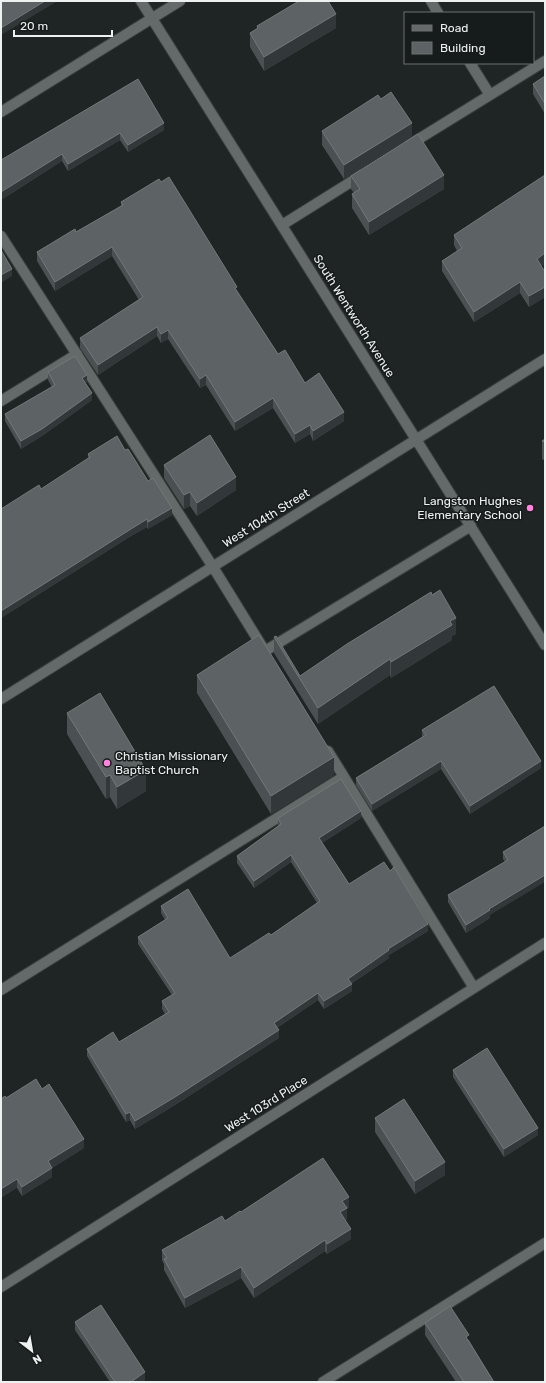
<svg xmlns="http://www.w3.org/2000/svg" width="546" height="1383" font-family="Rubik,sans-serif">
<rect width="100%" height="100%" fill="#1f2524"/>
<g fill="none" stroke-linecap="round" stroke-linejoin="round">
<g stroke="#3b403f" stroke-width="12">
<path id="minor" d="M141 1 545 645
M431 1 438 13
M470 63 490 95
M1 112 180 1
M409 145 545 61
M282 225 362 175
M1 236 213 567 263 648
M1 401 77 354
M265 651 471 526
M1 699 545 359
M328 751 474 988
M1 990 343 777
M1 1287 545 943
M323 1382 545 1243"/>
</g>
<use href="#minor" stroke="#636a69" stroke-width="10"/>
</g>
<path fill="#4b5153" d="M257 26 336 28 264 71 250 47V33L257 29Z
M545 76V114L533 94V84Z
M138 79 164 130 128 152 120 140 68 171 62 161 1 200Z
M381 99 412 137 344 179 322 145V131Z
M351 176 444 189 369 235 352 208V194L354 193 351 189Z
M121 202 237 291 278 354 305 383 344 421 313 441 310 434 295 443 273 408 235 431 206 385 200 388 168 339 161 343 157 336 98 375 80 348V338L139 300 112 256 55 291 37 261V252L76 232 121 206Z
M454 235 545 264 541 266 545 272V297L529 307 520 293 474 322 442 271V261L457 251 454 245Z
M48 372 87 382 85 383 92 400 42 436 21 449 5 421V414L52 387 48 380Z
M545 439V461L542 459V441Z
M125 450 172 515 148 529 147 527 131 536 1 618V509L41 489 88 459V454Z
M164 465 236 490 197 516 190 506 184 509 164 478Z
M456 634 452 636V640L391 678 390 675 318 724 274 653V637L300 676Z
M197 675 334 775 271 814 197 693Z
M67 713 146 791 117 809 110 797 106 799 67 734Z
M422 730 541 768 470 814 441 769 372 811 356 785V778L422 737Z
M278 818H361L322 843 349 884 428 931 389 955V958L351 984 352 991 324 1009 318 1000 277 1028 279 1038 175 1105 135 1129 130 1120 126 1122 87 1056V1049L119 1042 165 1014 162 1009V1001L172 995 138 944V937L165 920 161 913V906L230 958 271 935 317 903 291 862 254 888 237 863V856L278 826Z
M545 826 490 915V918L466 933 448 902V895L505 862 503 859V852Z
M453 1070 538 1135 504 1157 453 1077Z
M42 1089 84 1148 52 1168V1177L22 1196 17 1188 6 1098Z
M375 1118 445 1175 415 1194 375 1132Z
M349 1207 347 1209V1219L345 1220 351 1239 327 1254 325 1251 254 1298 241 1278 185 1308 164 1270V1264L162 1260V1250L225 1221 241 1212Z
M75 1322 145 1380 141 1382H110L75 1330Z
M425 1323 469 1340 494 1382H456L425 1335Z"/>
<path fill="#323839" d="M45 1H56V2L1 35V28Z
M336 14V28L264 71V57Z
M164 123V130L128 152V145Z
M412 123V137L344 179V165Z
M120 133V140L68 171V164Z
M62 154V161L1 200V192Z
M444 175V189L369 235V222Z
M112 247V256L55 291V282Z
M545 253V264L537 269V259Z
M12 269V276L1 283V275Z
M520 282V293L474 322V312Z
M545 287V297L529 307V296Z
M157 327V336L98 375V365Z
M168 330V339L161 343V334Z
M87 375V382L82 385V378Z
M206 375V385L200 388V379Z
M92 393V400L42 436 21 449V441Z
M273 398V408L235 431V422Z
M344 412V421L313 441V431Z
M310 425V434L295 443V434Z
M236 477V490L197 516V503Z
M190 492V506L184 509V495Z
M172 508V515L148 529V522Z
M147 519V527L131 536 1 618V611L131 529Z
M456 618V634L452 636V640L391 678V662L450 621Z
M390 659V675L318 724V708Z
M334 757V775L271 814V796Z
M441 761V769L372 811V804Z
M541 761V768L470 814V806Z
M146 770V791L117 809V787Z
M110 775V797L106 799V777Z
M361 811V818L319 845V838Z
M291 855V862L254 888V881Z
M545 875V882L490 915V918L466 933V925L489 909Z
M428 924V931L389 955V958L348 986V979L388 949Z
M352 984V991L324 1009V1001Z
M318 993V1000L274 1030V1023Z
M279 1030V1038L175 1105 135 1129V1121Z
M130 1112V1120L126 1122V1114Z
M538 1128V1135L504 1157V1149Z
M84 1139V1148L52 1168V1177L22 1196V1187L48 1161Z
M445 1162V1175L415 1194V1181Z
M17 1179V1188L1 1198V1189Z
M349 1197V1207L347 1209V1219L340 1223V1212L342 1201Z
M351 1229V1239L327 1254V1244Z
M325 1240V1251L254 1298V1288Z
M241 1267V1278L185 1308V1298Z
M145 1372V1380L141 1382H131Z"/>
<path fill="#5d6264" stroke="#73797a" d="M1 1H45L1 28Z
M299 1H328L336 14 264 57 250 33 258 28 257 26Z
M545 76V104L533 84Z
M138 79 164 123 128 145 120 133 68 164 62 154 1 192V160Z
M391 92 412 123 344 165 322 131 378 95 381 99Z
M418 134 444 175 369 222 352 194 360 189 351 176Z
M545 175V253L537 259 545 272V287L529 296 520 282 474 312 442 261 462 248 454 235Z
M169 177 237 287 235 288 278 354 285 350 305 383 319 373 344 412 313 431 310 425 295 434 273 398 235 422 206 375 200 379 168 330 161 334 157 327 98 365 80 338 143 297 112 247 55 282 37 252 75 229 76 232 123 205 121 202 159 179 161 182Z
M1 250 12 269 1 275Z
M75 356 87 375 82 378 92 393 42 429 21 441 5 414 55 385 48 372Z
M210 435 236 477 197 503 190 492 184 495 164 465Z
M117 436 125 450 128 449 148 481 153 478 172 508 148 522 147 519 131 529 1 611V509L39 485 41 489 90 457 88 454Z
M545 439V442L542 441Z
M440 590 456 618 450 621 452 625 391 662 390 659 318 708 274 637 276 636 300 676 347 644 431 592 432 595Z
M259 635 334 757 271 796 197 675Z
M494 686 541 761 470 806 441 761 372 804 356 778 426 735 422 730Z
M100 693 146 770 117 787 110 775 106 777 67 713Z
M341 779 361 811 319 838 349 884 384 862 390 871 394 867 428 924 388 949 389 950 348 979 352 984 324 1001 318 993 274 1023 279 1030 175 1097 135 1121 130 1112 126 1114 87 1049 113 1032 119 1042 169 1012 162 1001 175 993 138 937 168 918 161 906 188 889 230 958 269 933 271 935 320 901 291 855 254 881 237 856 281 824 278 818Z
M545 826V875L489 909 490 910 466 925 448 895 508 860 503 852Z
M487 1048 538 1128 504 1149 453 1070Z
M36 1079 42 1089 49 1084 84 1139 48 1161 52 1168 22 1187 17 1179 1 1189V1099L5 1096 6 1098Z
M404 1099 445 1162 415 1181 375 1118Z
M323 1158 349 1197 342 1201 347 1208 340 1212 351 1229 327 1244 325 1240 254 1288 241 1267 185 1298 164 1259 167 1258 162 1250 222 1216 225 1221 240 1211 241 1212Z
M101 1305 145 1372 131 1382H115L75 1322Z
M450 1306 469 1335 466 1337 494 1382H464L425 1323Z"/>
<g fill="#ff85df" stroke="#161b1b" stroke-width="1.5">
<circle cx="530" cy="508" r="4"/>
<circle cx="107" cy="763" r="4"/>
</g>
<g text-anchor="middle" stroke-width="3" stroke-linejoin="round" paint-order="stroke">
<g font-size="12" fill="#edf1f0" stroke="#161b1b">
<text transform="translate(354 316) rotate(58)" y="4">South Wentworth Avenue</text>
<text transform="translate(266 518) rotate(-32)" y="4">West 104th Street</text>
<text transform="translate(266 1104) rotate(-32)" y="4">West 103rd Place</text>
</g>
<g font-size="12" fill="#edf1f0" stroke="#161b1b" text-anchor="end">
<text x="522" y="505">Langston Hughes<tspan x="522" dy="14">Elementary School</tspan></text>
<text x="115" y="760" text-anchor="start">Christian Missionary<tspan x="115" dy="14">Baptist Church</tspan></text>
</g>
</g>
<rect width="546" height="1383" fill="none" stroke="#edf1f0" stroke-width="4"/>
<rect x="404" y="12" width="130" height="52" fill="#161b1b" stroke="#6c7170"/>
<rect x="412" y="25" width="20" height="6" fill="#636a69" stroke="#6c7170"/>
<text x="440" y="32" font-size="12" fill="#edf1f0">Road</text>
<rect x="412" y="42" width="20" height="12" fill="#5d6264" stroke="#6c7170"/>
<text x="440" y="52" font-size="12" fill="#edf1f0">Building</text>
<g transform="translate(32 1351) rotate(149)" stroke="#161b1b" stroke-width="3" paint-order="stroke">
<path d="M0-3L7 15L0 10L-7 15Z" fill="#edf1f0"/>
<text y="-6" font-size="11" font-weight="bold" text-anchor="middle" fill="#edf1f0">N</text>
</g>
<path d="M14 30v6h98v-6" fill="none" stroke="#edf1f0" stroke-width="2"/>
<text x="20" y="30" font-size="12" fill="#edf1f0" stroke="#161b1b" stroke-width="3" paint-order="stroke">20 m</text>
</svg>
